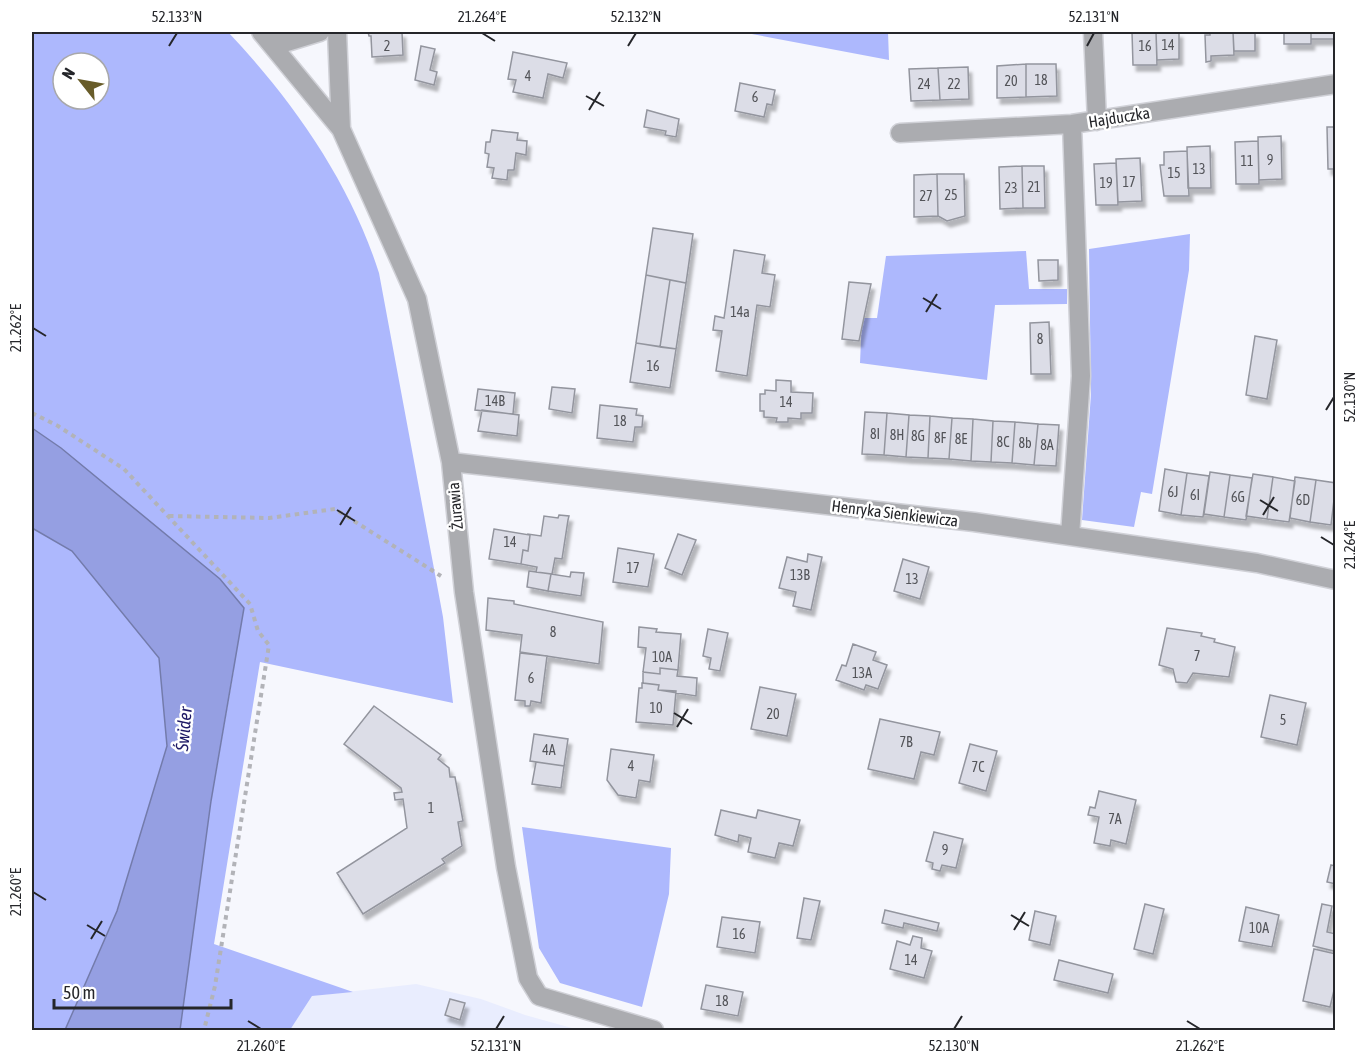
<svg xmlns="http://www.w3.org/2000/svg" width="1367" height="1062" font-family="'Asap Condensed',sans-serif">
<defs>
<filter id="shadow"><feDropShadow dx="3.5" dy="6" stdDeviation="1.5" flood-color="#0004"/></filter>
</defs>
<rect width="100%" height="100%" fill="#f6f7fd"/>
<path fill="#e9edfe" d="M416 984 481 999 525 1015 579 1030H290L312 996Z"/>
<path fill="#adb8fd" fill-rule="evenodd" d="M32 32H228C293 101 350 182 379 273L443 617 453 703 260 662 214 944 353 992 312 996 290 1030H180L211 801 234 669 124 503 61 448 32 428ZM63 63H99V99H63Z
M741 32H888L889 60Z
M1190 234 1189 270 1152 494 1141 492 1134 527 1082 520 1091 394 1089 249Z
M1026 251 1029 289H1067V304L995 305 987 380 860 363 862 318H877L886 256Z
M32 528 72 551 159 658 167 746 117 911 65 1030H32Z
M522 827 671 848 669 894 642 1007 560 983 539 948Z"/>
<path fill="#959fe2" stroke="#737bab" stroke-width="1.5" d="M32 428 61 448 220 579 244 608 211 801 180 1030H65L117 911 167 746 159 658 72 551 32 528Z"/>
<path fill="#dcdde7" stroke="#93959e" stroke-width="1.5" filter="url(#shadow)" d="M368 32H402L403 55 372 57 371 36H369Z
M1132 32H1156L1157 65H1133Z
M1156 32H1179V59L1157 60Z
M1210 32H1233L1234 55 1211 56V61L1206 62 1205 35H1210Z
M1233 32H1255V51H1234Z
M1284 32H1311V44H1284Z
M1311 32H1334V39H1311Z
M421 46 435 49 430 70 437 72 434 85 415 80Z
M513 52 567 63 563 78 548 74 543 98 513 92 516 80 508 79Z
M1026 64V97L997 98V66Z
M1026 64H1056L1057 96 1026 97Z
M968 67 969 99 940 100 938 68Z
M938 68 940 100 911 101 909 69Z
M740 83 775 90 772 105 767 104 764 117 735 111Z
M647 110 679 119 676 137 665 135 666 131 644 127Z
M1327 127H1336V169H1328Z
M492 130 518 133 517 140 527 141 526 155 516 153 514 170H508L507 180 492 178 494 168 487 167 489 154 485 153 486 142H490Z
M1281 136 1282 179 1259 180 1258 137Z
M1258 141 1259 184H1236L1235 142Z
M1210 146 1211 188H1188L1187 147Z
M1187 151 1189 196H1164L1160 165H1164V152Z
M1140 158 1142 201 1118 202 1116 159Z
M1116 163 1118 205H1096L1094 164Z
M1022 166H1044L1045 208H1023Z
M1022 166 1023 208 1000 209 999 167Z
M937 174 938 216 914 217V175Z
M937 174H964L965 216 947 221 938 216Z
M653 228 693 234 686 283 646 275Z
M734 250 765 255 762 273 775 275 770 307 757 305 747 376 716 371 722 331 713 330 715 316 724 318Z
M1038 260H1058V280L1039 281Z
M646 275 670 280 660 347 636 343Z
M670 280 686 283 676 349 660 347Z
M849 282 871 284 859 341 842 339Z
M1049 322 1051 374H1031L1030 323Z
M1255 336 1277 340 1267 399 1246 395Z
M636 343 676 349 670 388 630 382Z
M776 380 791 381V392L813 393 812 413H801V419L788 418V422H776L777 418 764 417V411H760V394H765V390L776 391Z
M552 387 575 389 572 413 549 409Z
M478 389 515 393 513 414 475 410Z
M600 405 637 409 636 415 643 416 642 427H635L633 442 597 438Z
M482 410 519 415 517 436 478 431Z
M865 412 887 413 884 455 862 454Z
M887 413 909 415 906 457 884 455Z
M909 415 930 416 928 458 906 457Z
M930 416 952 418 949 459 928 458Z
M952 418 973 419 971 461 949 459Z
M973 419 993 421 991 462 971 461Z
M993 421 1015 422 1012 463 991 462Z
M1015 422 1038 424 1034 465 1012 463Z
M1038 424 1059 425 1056 466 1034 465Z
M1165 469 1187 473 1181 515 1159 511Z
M1210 472 1230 475 1224 517 1204 514Z
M1187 473 1209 476 1203 517 1181 515Z
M1253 474 1273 477 1267 519 1246 516Z
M1230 475 1252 478 1246 520 1224 517Z
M1273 477 1295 481 1289 522 1267 519Z
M1295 477 1316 480 1310 522 1290 518Z
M1316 480 1336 483 1331 525 1310 522Z
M559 515 569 516 568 520 562 559 555 558 552 574 536 572 537 567 521 564 523 550 528 551 530 535H528V534L541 536 544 516 558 518Z
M494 529 530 535 528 551 523 550 521 564 489 559Z
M678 534 696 540 682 575 665 568Z
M618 548 654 554 648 587 613 582Z
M808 554 822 557 811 610 793 606 796 592 779 588 787 557 807 562Z
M903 559 929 567 920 599 894 591Z
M529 571 551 574 548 591 527 587Z
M571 572 584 573 581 596 548 591 551 574 570 577Z
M488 598 514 601V604L603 622 599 664 520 652 522 635 486 630Z
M639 627 657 629 656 632 681 634 678 670 660 668V674L643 672 646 648 638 647Z
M1167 628 1202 633 1201 636 1215 639 1214 642 1235 647 1229 677 1193 673 1187 683 1176 682 1173 669 1159 665Z
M708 629 728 633 720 671 709 669 711 658 703 656Z
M853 644 876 652 873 660 887 665 878 689 866 685 864 690 836 680 842 665 846 666Z
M520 653 547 656 541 703 531 701 530 706H525V701L515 700Z
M660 668 678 670 677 676 697 678 696 696 658 690 659 685 643 683V672L660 674Z
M642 683 659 685 658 690 676 691 673 725 636 722 639 688H642Z
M760 687 796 694 787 736 751 729Z
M1270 695 1306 703 1297 745 1261 737Z
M374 706 441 755 438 759 449 768 450 777H455L463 821 458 822 462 846 442 859 445 863 363 914 337 873 407 828 403 799 395 800 394 793 402 792 401 788 344 744Z
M880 719 940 732 934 755 921 752 914 779 868 769Z
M534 734 568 739 564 766 530 761Z
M970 744 997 751 986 791 959 783Z
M611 749 654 755 650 782 639 780 636 798 618 795 607 780Z
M536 762 564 766 561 788 532 784Z
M1099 791 1136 800 1126 844 1111 840 1110 846 1094 843 1099 817 1088 815 1090 807 1095 808Z
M721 810 756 818 758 810 800 820 793 846 779 843 775 858 748 852 751 838 739 835 738 842 715 835Z
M934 832 963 839 956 868 942 865 940 871 932 869 933 863 926 861Z
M1331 865 1336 866V884L1327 882Z
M804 898 820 901 811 940 797 938Z
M1145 904 1164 909 1153 954 1134 949Z
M1322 904 1332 906 1327 932 1336 934 1334 951 1313 946Z
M1246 907 1279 915 1272 947 1239 941Z
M885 910 939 923 937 931 904 923 903 928 882 923Z
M1035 911 1056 916 1050 945 1029 940Z
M722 917 760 922 755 953 717 947Z
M913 936 922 938 921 948 932 951 924 978 890 969 897 941 910 945Z
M1314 949 1336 954V982L1330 1007 1303 1001Z
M1059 960 1113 974 1108 993 1054 980Z
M706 985 743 992 738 1016 701 1009Z
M450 999 465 1003 460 1020 445 1015Z"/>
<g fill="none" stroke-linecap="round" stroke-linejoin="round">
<g stroke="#d0d1d7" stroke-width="21">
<path id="minor" d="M261 32 341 129 417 299 451 462 464 592 506 867 528 978 539 996 654 1030
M337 32 341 129
M1093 32 1097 121
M272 43H284L320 32
M900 133 1072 124 1336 84
M451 462 974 522 1257 563 1336 580
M1070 536 1081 376 1072 124"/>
</g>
<path stroke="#b2b3b8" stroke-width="4" stroke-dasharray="4.5 4.5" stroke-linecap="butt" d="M32 413 58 426 124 469 250 604 258 631 269 645 215 986 204 1030
M169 516 269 518 335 509 441 576"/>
<use href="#minor" stroke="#abacb0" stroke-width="18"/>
</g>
<path fill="none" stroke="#25262a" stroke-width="2" d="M482 33 495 41M169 46 177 33M628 46 636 33M1087 46 1094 33M586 96 604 106M589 110 600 92M923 298 941 309M926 312 937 294M33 328 46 336M1326 410 1334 397M1260 500 1278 511M337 510 355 521M1263 515 1274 497M340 525 351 507M1321 537 1334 545M674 713 692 724M677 727 688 709M33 892 46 900M1011 915 1029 926M87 925 105 936M1014 930 1025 912M91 939 102 921M248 1021 261 1029M1187 1021 1200 1029M496 1029 504 1016M954 1029 962 1016"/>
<g text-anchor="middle" stroke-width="5" stroke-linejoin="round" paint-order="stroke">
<g font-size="14" fill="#535459">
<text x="1168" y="50">14</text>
<text x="387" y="51">2</text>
<text x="1145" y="51">16</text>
<text x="528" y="81">4</text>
<text x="1041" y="85">18</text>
<text x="1011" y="86">20</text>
<text x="924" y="89">24</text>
<text x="954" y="89">22</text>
<text x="755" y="102">6</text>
<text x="1270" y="165">9</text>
<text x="1247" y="166">11</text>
<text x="1199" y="174">13</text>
<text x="1174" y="178">15</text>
<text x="1129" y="187">17</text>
<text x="1106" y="188">19</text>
<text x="1034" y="192">21</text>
<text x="1011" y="193">23</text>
<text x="951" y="200">25</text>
<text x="926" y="201">27</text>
<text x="740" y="317">14a</text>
<text x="1040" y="344">8</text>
<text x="653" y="371">16</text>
<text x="495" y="406">14B</text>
<text x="786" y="407">14</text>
<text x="620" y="426">18</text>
<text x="875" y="439">8I</text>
<text x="897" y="440">8H</text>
<text x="918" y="441">8G</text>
<text x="940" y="443">8F</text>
<text x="961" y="444">8E</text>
<text x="1003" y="447">8C</text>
<text x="1025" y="448">8b</text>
<text x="1047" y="450">8A</text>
<text x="1173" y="497">6J</text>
<text x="1195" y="500">6I</text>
<text x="1238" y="502">6G</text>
<text x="1303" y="505">6D</text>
<text x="510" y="547">14</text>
<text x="633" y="573">17</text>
<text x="800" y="580">13B</text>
<text x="912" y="584">13</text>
<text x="553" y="637">8</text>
<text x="1197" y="661">7</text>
<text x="662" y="662">10A</text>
<text x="862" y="678">13A</text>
<text x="531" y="683">6</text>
<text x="656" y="713">10</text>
<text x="773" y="719">20</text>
<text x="1283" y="725">5</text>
<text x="906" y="747">7B</text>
<text x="549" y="755">4A</text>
<text x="631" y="771">4</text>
<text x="978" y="772">7C</text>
<text x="431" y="813">1</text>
<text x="1115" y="824">7A</text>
<text x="945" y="855">9</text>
<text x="1259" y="933">10A</text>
<text x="739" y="939">16</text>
<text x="911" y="965">14</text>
<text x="722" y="1006">18</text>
</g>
<g font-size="16" fill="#25262a" stroke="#fff">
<text transform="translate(1119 117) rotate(-9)" y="6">Hajduczka</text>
<text transform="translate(455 506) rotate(-95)" y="6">Żurawia</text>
<text transform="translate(895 513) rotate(7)" y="6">Henryka Sienkiewicza</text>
</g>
<g font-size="18" font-style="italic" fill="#1e1965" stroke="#fff">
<text transform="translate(184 729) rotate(-85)" y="6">Świder</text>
</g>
</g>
<rect width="1367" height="1062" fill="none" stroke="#ffffff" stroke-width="66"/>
<g transform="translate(81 81) rotate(301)"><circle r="28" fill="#ffffff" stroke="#a8a8aa" stroke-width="1.5"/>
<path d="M0-4.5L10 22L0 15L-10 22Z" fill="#685c29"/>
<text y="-9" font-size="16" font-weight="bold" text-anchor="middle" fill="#25262a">N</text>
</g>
<path d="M54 999v9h177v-9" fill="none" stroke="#25262a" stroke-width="3"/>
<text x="63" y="999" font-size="18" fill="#25262a" stroke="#ffffff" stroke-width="4.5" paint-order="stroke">50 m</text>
<rect x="33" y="33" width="1301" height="996" fill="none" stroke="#25262a" stroke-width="2"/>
<g font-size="15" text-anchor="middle" fill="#25262a">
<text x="177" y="22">52.133°N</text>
<text x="482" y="22">21.264°E</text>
<text x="636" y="22">52.132°N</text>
<text x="1094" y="22">52.131°N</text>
<text transform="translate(16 328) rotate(-90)" y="5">21.262°E</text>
<text transform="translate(1350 397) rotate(-90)" y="5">52.130°N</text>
<text transform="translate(1350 545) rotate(-90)" y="5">21.264°E</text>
<text transform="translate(16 892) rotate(-90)" y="5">21.260°E</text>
<text x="261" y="1051">21.260°E</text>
<text x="496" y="1051">52.131°N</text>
<text x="954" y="1051">52.130°N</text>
<text x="1200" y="1051">21.262°E</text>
</g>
</svg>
